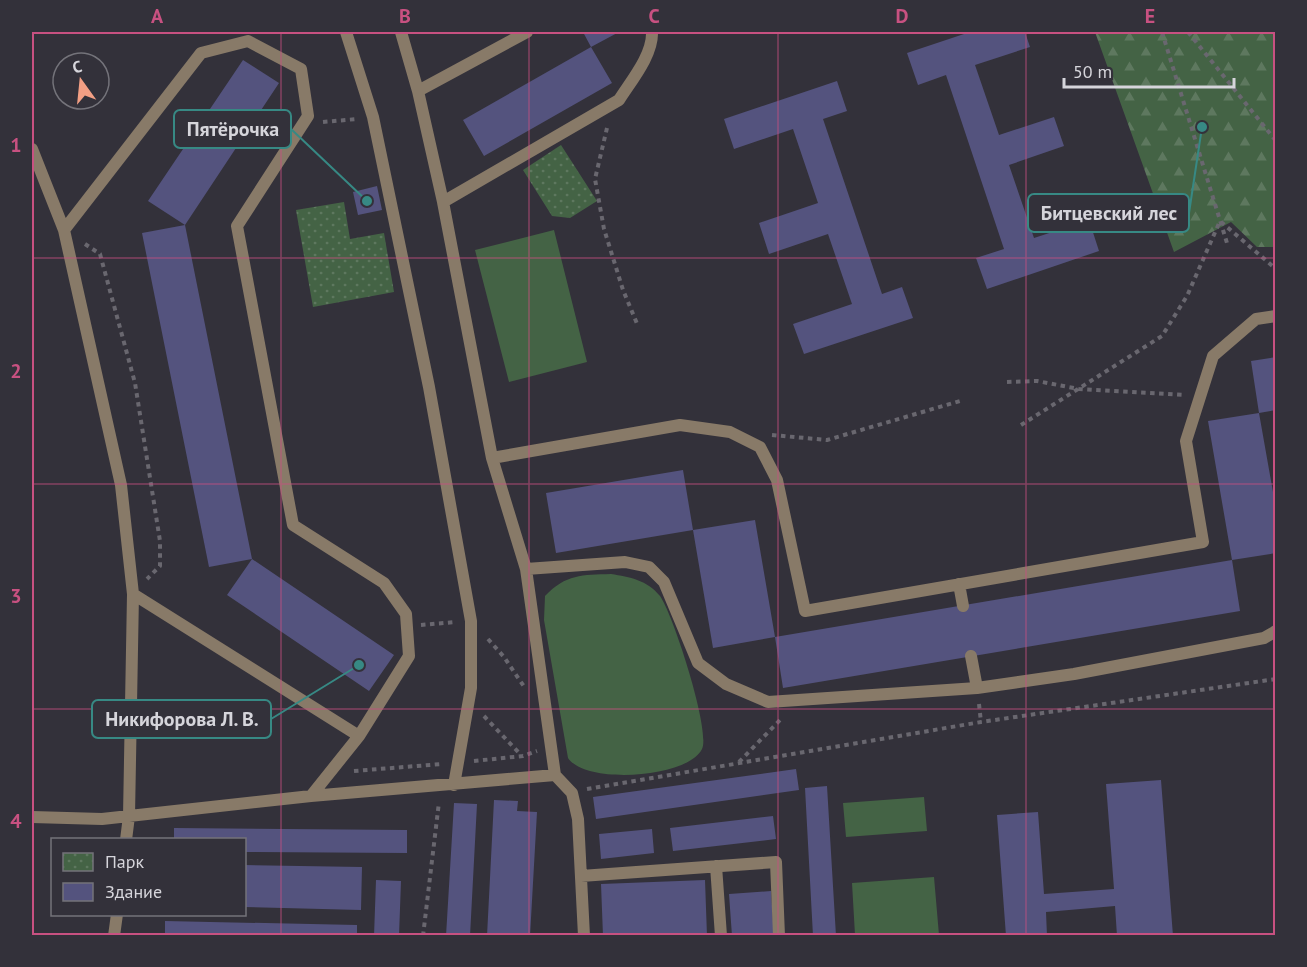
<svg xmlns="http://www.w3.org/2000/svg" width="1307" height="967" font-family="'PT Sans',sans-serif">
<defs>
<pattern id="forest-firs" width="22" height="20" patternUnits="userSpaceOnUse" patternTransform="scale(1.5)"><rect width="22" height="20" fill="#446345"/><path d="M5 1l3.5 6h-7zM16 11l3.5 6h-7z" fill="#5e785f"/></pattern>
<pattern id="park-dots" width="8" height="8" patternUnits="userSpaceOnUse" patternTransform="scale(1.5)"><rect width="8" height="8" fill="#446345"/><path d="M2 2h.1M6 6h.1" fill="none" stroke="#5e785f" stroke-width="1.8" stroke-linecap="round"/></pattern>
</defs>
<rect width="100%" height="100%" fill="#33313a"/>
<path fill="#446345" d="M554 230 587 362 509 382 475 250Z
M611 574C630 577 647 580 660 596 673 614 711 731 702 749 688 778 586 785 568 758L544 620 545 596C566 574 582 575 611 574Z
M924 797 927 831 846 837 843 803Z
M934 877 939 935H855L852 883Z"/>
<path fill="url(#forest-firs)" d="M1095 32H1275V247H1257L1231 222 1174 252Z"/>
<path fill="url(#park-dots)" d="M561 145 597 201 570 218 552 216 523 170Z
M344 202 350 239 384 233 394 292 313 307 296 210Z"/>
<path fill="#54537e" d="M583 32H619L591 47Z
M970 32H1025L1030 47 975 65 999 135 1054 117 1064 146 1009 165 1034 238 1089 220 1099 251 987 289 976 258 1004 249 946 75 918 85 907 53Z
M591 47 612 83 484 156 463 120Z
M243 60 279 83 185 225 252 559 394 655 369 691 227 595 252 559 209 567 142 233 185 225 148 201Z
M837 81 847 111 823 119 882 294 902 287 913 318 804 354 793 324 852 304 828 234 769 254 759 223 818 203 793 129 734 149 724 119Z
M377 186 382 210 358 215 353 192Z
M1276 357V410L1259 413 1251 361Z
M1259 413 1276 509V553L1232 560 1240 611 783 688 775 637 1232 560 1208 421Z
M683 470 693 530 755 520 775 637 713 648 693 530 556 553 546 493Z
M796 769 799 790 596 819 593 797Z
M1161 780 1173 936H1117L1115 906 1046 912 1047 936H1006L997 815 1038 812 1044 894 1114 889 1106 784Z
M827 786 836 936H813L805 788Z
M494 800 518 801 517 811 537 812 530 936H487Z
M454 803 477 804 470 936H446Z
M773 816 776 839 673 851 670 828Z
M174 828 407 830V853L244 852V840H174Z
M652 829 654 853 601 859 599 834Z
M244 865 362 867 361 910 244 907Z
M376 880 401 881 399 936H374Z
M705 880 707 936H603L601 884Z
M771 891 774 936H732L729 894Z
M165 921 357 925V936H165Z"/>
<g fill="none" stroke-linecap="round" stroke-linejoin="round">
<path stroke="#69676f" stroke-width="4" stroke-dasharray="4.5 4.5" stroke-linecap="butt" d="M1162 32 1227 243
M1188 32 1276 141
M323 122 357 119
M607 128 595 179 604 229 623 290 638 326
M85 244 100 254 135 383 160 541V566L147 579
M1007 382 1037 381 1079 389 1185 395
M1021 425 1162 336 1187 296 1220 221 1276 269
M772 435 827 440 960 401
M421 625 456 622
M488 639 504 657 525 688
M979 704 981 722
M484 716 522 756
M474 761 523 756 537 751
M739 762 782 718
M354 771 442 764
M587 789 981 722 1276 679
M423 936 439 802"/>
<path stroke="#887a68" stroke-width="12" d="M346 32 373 117 429 387 471 621V688L454 785
M401 32 418 91 443 202 492 458 526 569 555 775 572 793 578 819 584 936
M418 91 527 32
M32 149 64 230 121 485 133 594 129 816 126 840
M443 202 619 100C631 81 653 55 652 32
M64 230 201 53 248 41 301 69 308 116 237 226 293 525 384 583 406 614 409 656 359 736 311 796
M492 458 680 425 730 432 760 447 777 480 805 611 1203 542 1186 441 1213 356 1256 319 1276 316
M526 569 625 562 649 567 664 582 698 663 726 684 768 702 977 688 1074 674 1264 638 1276 631
M959 584 963 606
M133 594 359 736
M971 656 977 688
M32 817 102 819 311 796 555 775
M716 866 721 936
M581 876 776 862 779 936
M114 936 117 914"/>
</g>
<path fill="none" stroke="#c85181" stroke-width="1.5" stroke-opacity="0.55" d="M281 32V936M529 32V936M778 32V936M1026 32V936M32 258H1276M32 484H1276M32 709H1276"/>
<path fill="none" stroke="#378984" stroke-width="2" d="M367 201L291 129M1202 127L1189 213M359 665L271 719"/>
<g fill="#378984" stroke="#33313a" stroke-width="2">
<circle cx="367" cy="201" r="6"/>
<circle cx="1202" cy="127" r="6"/>
<circle cx="359" cy="665" r="6"/>
</g>
<g fill="#33313a" stroke="#378984" stroke-width="2">
<rect x="174" y="110" width="117" height="38" rx="6"/>
<rect x="1028" y="194" width="161" height="38" rx="6"/>
<rect x="92" y="700" width="179" height="38" rx="6"/>
</g>
<g font-size="20" text-anchor="middle" font-weight="bold" fill="#d6d5db">
<text x="233" y="136">Пятёрочка</text>
<text x="1109" y="220">Битцевский лес</text>
<text x="182" y="726">Никифорова Л. В.</text>
</g>
<rect width="1307" height="967" fill="none" stroke="#33313a" stroke-width="66"/>
<rect x="51" y="838" width="195" height="78" fill="#33313a" stroke="#74737a" stroke-width="1.5"/>
<rect x="63" y="853" width="30" height="18" fill="url(#park-dots)" stroke="#74737a" stroke-width="1.5"/>
<text x="105" y="868" font-size="18" fill="#d6d5db">Парк</text>
<rect x="63" y="883" width="30" height="18" fill="#54537e" stroke="#74737a" stroke-width="1.5"/>
<text x="105" y="898" font-size="18" fill="#d6d5db">Здание</text>
<g transform="translate(81 81) rotate(345)"><circle r="28" fill="#33313a" stroke="#74737a" stroke-width="1.5"/>
<path d="M0-4.5L10 22L0 15L-10 22Z" fill="#f39f84"/>
<text y="-9" font-size="16" font-weight="bold" text-anchor="middle" fill="#d6d5db">С</text>
</g>
<path d="M1064 78v9h170v-9" fill="none" stroke="#d6d5db" stroke-width="3"/>
<text x="1073" y="78" font-size="18" fill="#d6d5db" stroke="#33313a" stroke-width="4.5" paint-order="stroke">50 m</text>
<rect x="33" y="33" width="1241" height="901" fill="none" stroke="#c85181" stroke-width="2"/>
<g font-size="20" text-anchor="middle" font-weight="bold" fill="#c85181">
<text x="157" y="23">A</text>
<text x="405" y="23">B</text>
<text x="654" y="23">C</text>
<text x="902" y="23">D</text>
<text x="1150" y="23">E</text>
<text x="16" y="152">1</text>
<text x="16" y="378">2</text>
<text x="16" y="603">3</text>
<text x="16" y="828">4</text>
</g>
</svg>
